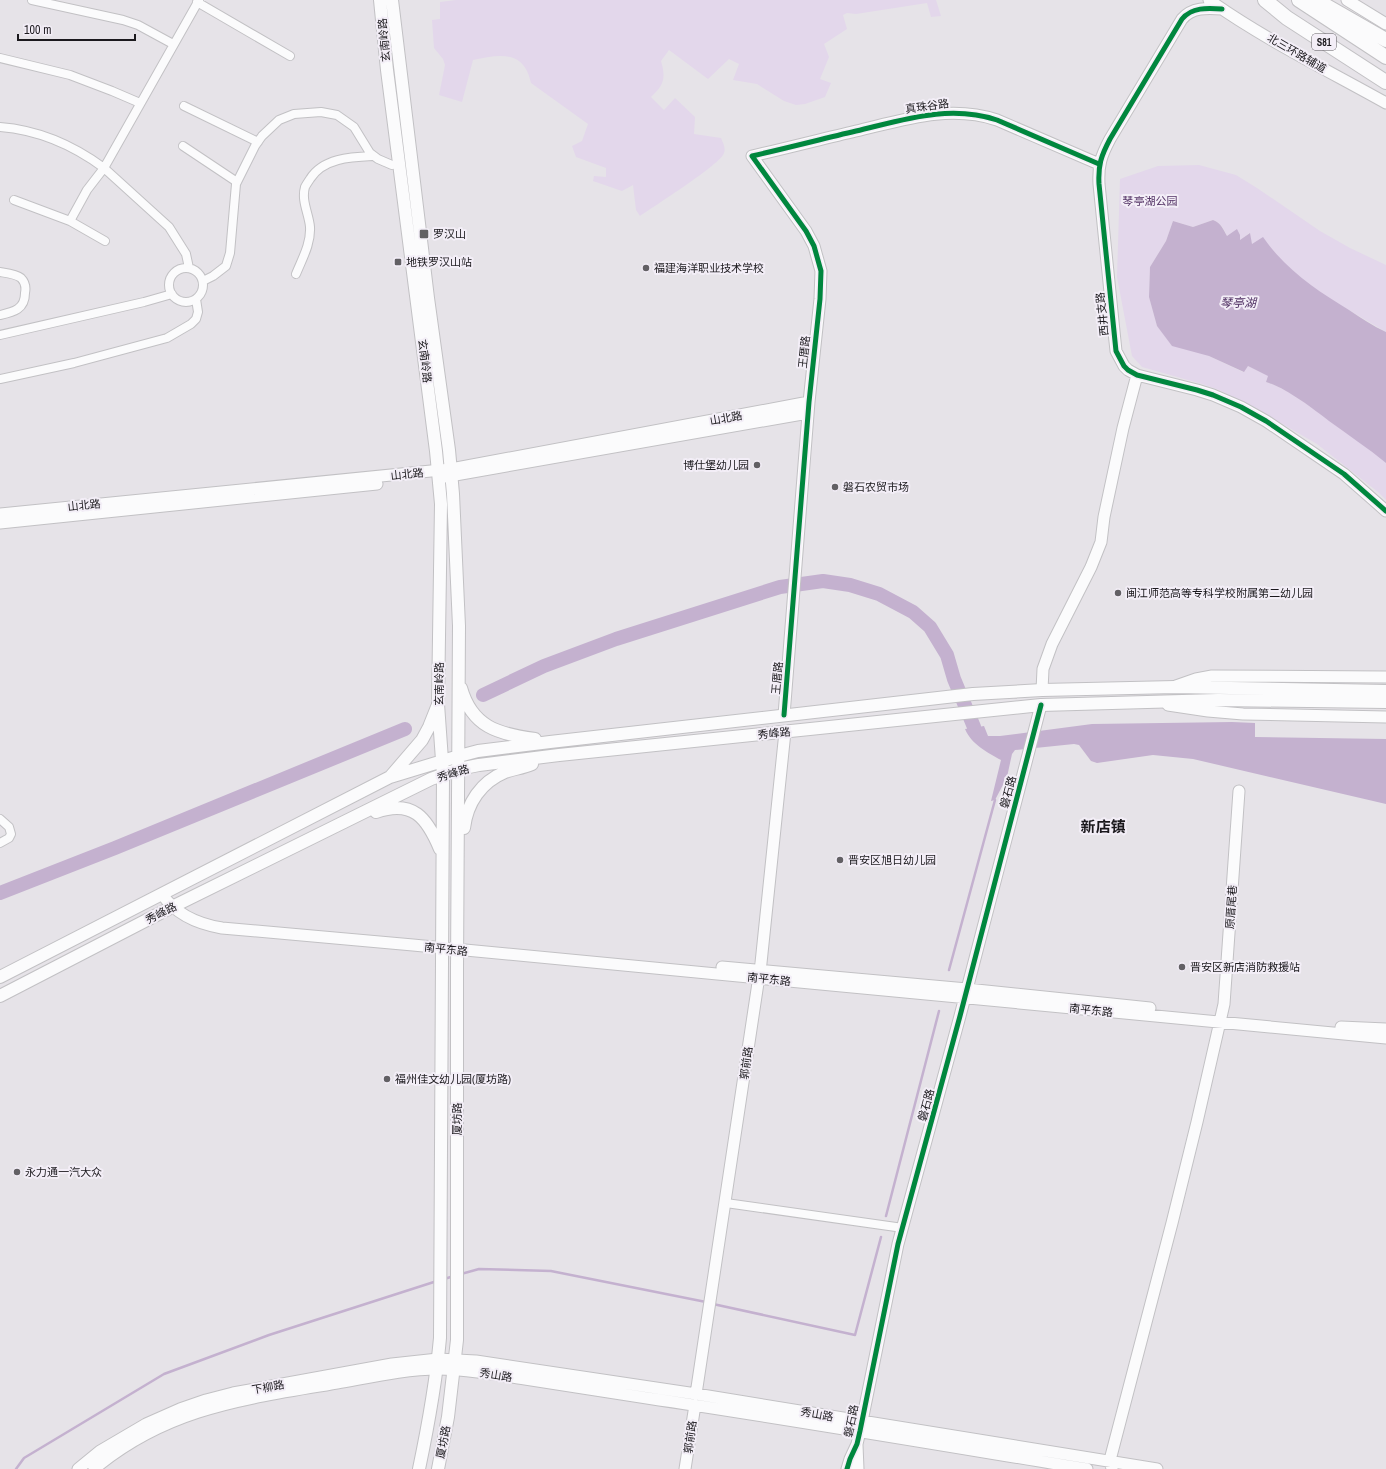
<svg xmlns="http://www.w3.org/2000/svg" width="1386" height="1469" font-family="'Archivo Narrow','Noto Sans SC',sans-serif">
<rect width="100%" height="100%" fill="#e6e3e8"/>
<path fill="#e3d7eb" d="M456 0H936L941 16 931 17 927 3 856 14 847 13 843 15 847 29 824 44 829 57 820 79 831 83 825 97 805 104 796 105 784 101 757 84 733 80 739 64 729 59 708 79 669 50 661 61C666 78 664 85 651 97L664 110 675 98 695 117 694 134 721 138C723 143 726 148 724 153 721 164 653 207 640 216L636 210 633 185 622 191 593 181 594 176 606 177V168L576 157 572 146 582 141 588 124 531 83C524 50 500 54 473 60L462 102 439 95 445 65 443 59 434 48 432 20 440 19V2Z
M1199 165 1236 175 1257 188 1320 231 1350 248 1386 265V332L1325 296 1305 281 1282 261 1273 251 1252 244 1249 233 1240 241 1227 236C1224 229 1221 223 1213 220L1193 227 1173 221 1166 241 1150 267 1149 297 1157 326 1196 351 1209 356 1243 372 1248 366 1269 376 1266 382C1287 388 1316 411 1334 424 1352 437 1370 449 1386 463V500L1378 492 1317 444 1260 411 1219 390 1202 384 1142 367 1132 356 1117 277 1120 179 1158 166Z"/>
<path fill="#c4b1cf" d="M1213 220C1221 223 1223 229 1227 236L1237 229 1240 235V240L1250 233 1252 244 1263 237C1285 269 1316 290 1349 310 1361 318 1373 326 1386 332V463C1368 448 1348 435 1329 421 1312 408 1286 388 1266 382L1268 376 1248 366 1244 372 1209 356 1172 346 1157 326 1149 297 1150 267 1166 241 1173 221 1193 227Z
M1232 722 1255 723V737L1386 739V804L1193 759 1153 755 1097 763 1091 761 1079 745 1074 744 1015 750 1012 754 1007 777 995 800 991 801 1001 760C988 753 971 744 965 729L984 726 988 736H1000L1092 724Z"/>
<g fill="none" stroke-linecap="round" stroke-linejoin="round">
<path stroke="#c4b1cf" stroke-width="2.5" d="M949 970 995 800
M886 1216 939 1011
M461 1274 479 1269 551 1271 706 1302
M444 1279 454 1276
M713 1304 855 1335 881 1237
M16 1469 24 1458 164 1374 269 1335 437 1281"/>
<path stroke="#c4b1cf" stroke-width="14" d="M483 695 544 666 616 639 780 587 823 581 850 585 879 594 913 612 930 627 947 655 954 679 974 727
M0 893 115 848 405 729"/>
<g stroke="#c2c1c4" stroke-width="10">
<path id="street" d="M32 0 123 20 138 25 173 44
M197 2 290 56
M0 58 70 75 112 91 140 103
M184 106 258 142
M0 127C38 130 73 145 104 168L169 227 186 254 189 268
M183 146 237 182
M14 200 70 221 105 241
M70 221 87 190 104 168 199 0
M169 285a17 17 0 1 1 34 0a17 17 0 1 1-34 0Z
M0 272C6 273 16 274 21 278 25 282 26 288 25 293 25 309 14 312 0 315
M296 274C302 259 311 244 310 227 309 214 301 201 305 187 306 185 308 182 310 179 323 158 351 157 373 156
M203 281 213 276 226 266 230 253 236 184 255 146 262 136 279 120 294 114 321 112 337 115 354 127 370 153 378 159 392 165
M0 335 144 302 172 294
M0 379 74 363 167 338 191 324 196 319 198 312 196 299
M0 819 9 827 11 834 9 838 0 843
M726 1203 903 1228"/>
</g>
<g stroke="#c2c1c4" stroke-width="13">
<path id="secondary" d="M1209 0C1264 39 1327 70 1386 103
M1347 0 1386 24
M1222 9C1207 8 1192 7 1182 19L1110 139C1101 156 1098 165 1099 184L1116 351 1124 366 1128 370 1137 375 1197 390 1213 395 1241 407 1266 421 1344 474 1386 511
M444 477 808 413
M0 514 451 469 809 402
M0 523 377 484
M1176 686 1196 679 1212 676 1386 677
M1042 690 1043 669 1052 644 1091 567 1101 542 1104 517 1123 428 1137 375
M1168 705 1208 711 1243 714 1386 717
M784 715 809 402 820 299 821 271 814 246 806 231 752 156C787 148 822 139 856 131 903 120 949 104 997 120L1099 164
M162 894C176 915 198 924 222 928L413 945 1386 1038
M722 967 967 989 1150 1008
M1341 1027 1386 1029
M696 1394 761 963 785 732
M857 1445 858 1469
M78 1469 100 1451 146 1424 180 1409 206 1400 233 1393 392 1364 438 1359 476 1361 696 1394 1157 1469
M94 1469C168 1407 246 1399 337 1383 371 1377 405 1369 439 1369 468 1369 497 1375 525 1379 566 1385 606 1392 647 1398 794 1420 941 1445 1087 1469
M685 1469 695 1405
M847 1469 850 1459 857 1444 860 1431 898 1244 960 1016 1041 705
M1112 1469 1110 1460 1172 1223 1197 1122 1224 1004 1239 791"/>
</g>
<g stroke="#c2c1c4" stroke-width="14">
<path id="primary" d="M380 0 387 70 436 451 441 504 438 704 443 774 440 1338C436 1382 428 1426 419 1469
M392 0 428 298 449 450 453 494 459 626 457 969V1340L448 1417 438 1469
M461 688C472 727 498 734 535 739
M391 776 422 740 429 727 437 707
M376 812C413 799 427 818 440 849
M464 828C467 803 481 782 505 772 513 769 523 768 532 764
M0 977 390 777 459 756 478 751 550 742 973 694 1042 690 1175 687 1386 691
M0 996 172 907 431 779 459 769 479 765 559 755 1041 705 1218 700 1386 702"/>
</g>
<g stroke="#c2c1c4" stroke-width="16">
<path id="highway" d="M1265 0 1287 18 1386 82
M1299 0 1386 57
M1316 0 1386 40"/>
</g>
<use href="#street" stroke="#fbfbfc" stroke-width="8"/>
<use href="#secondary" stroke="#fbfbfc" stroke-width="11"/>
<use href="#primary" stroke="#fbfbfc" stroke-width="12"/>
<use href="#highway" stroke="#fbfbfc" stroke-width="14"/>
<g stroke="#f3eef7" stroke-width="8">
<path id="cycleway" d="M1222 9C1207 8 1192 7 1182 19L1110 139C1101 156 1098 165 1099 184L1116 351 1124 366 1128 370 1137 375 1197 390 1213 395 1241 407 1266 421 1344 474 1386 511
M784 715 809 402 820 299 821 271 814 246 806 231 752 156C787 148 822 139 856 131 903 120 949 104 997 120L1099 164
M847 1469 850 1459 857 1444 860 1431 898 1244 960 1016 1041 705"/>
</g>
<use href="#cycleway" stroke="#00873e" stroke-width="5"/>
</g>
<g fill="#626064" stroke="#f3eef7" stroke-width="1.5">
<rect x="419" y="229" width="10" height="10" rx="2"/>
<rect x="394" y="258" width="8" height="8" rx="2"/>
<circle cx="646" cy="268" r="4"/>
<circle cx="757" cy="465" r="4"/>
<circle cx="835" cy="487" r="4"/>
<circle cx="1118" cy="593" r="4"/>
<circle cx="840" cy="860" r="4"/>
<circle cx="1182" cy="967" r="4"/>
<circle cx="387" cy="1079" r="4"/>
<circle cx="17" cy="1172" r="4"/>
</g>
<g text-anchor="middle" stroke-width="4" stroke-linejoin="round" paint-order="stroke">
<rect fill="#f3eef7" stroke="#5c595e" stroke-width="1" x="1312" y="34" width="24" height="16" rx="3"/>
<g font-size="10" font-weight="bold" fill="#1b191d">
<text x="1324" y="46">S81</text>
</g>
<g font-size="11" fill="#1b191d" stroke="#f3eef7">
<text transform="translate(384 40) rotate(-95)" y="4">玄南岭路</text>
<text transform="translate(1297 53) rotate(30)" y="4">北三环路辅道</text>
<text transform="translate(927 106) rotate(-8)" y="4">真珠谷路</text>
<text transform="translate(1102 314) rotate(-96)" y="4">西井支路</text>
<text transform="translate(804 352) rotate(-84)" y="4">王厝路</text>
<text transform="translate(425 361) rotate(83)" y="4">玄南岭路</text>
<text transform="translate(726 418) rotate(-10)" y="4">山北路</text>
<text transform="translate(407 474) rotate(-6)" y="4">山北路</text>
<text transform="translate(84 505) rotate(-6)" y="4">山北路</text>
<text transform="translate(777 678) rotate(-85)" y="4">王厝路</text>
<text transform="translate(439 684) rotate(-90)" y="4">玄南岭路</text>
<text transform="translate(774 733) rotate(-6)" y="4">秀峰路</text>
<text transform="translate(453 773) rotate(-17)" y="4">秀峰路</text>
<text transform="translate(1008 792) rotate(-75)" y="4">磐石路</text>
<text transform="translate(1231 907) rotate(-86)" y="4">原厝尾巷</text>
<text transform="translate(161 913) rotate(-27)" y="4">秀峰路</text>
<text transform="translate(446 949) rotate(6)" y="4">南平东路</text>
<text transform="translate(769 979) rotate(6)" y="4">南平东路</text>
<text transform="translate(1091 1010) rotate(6)" y="4">南平东路</text>
<text transform="translate(746 1063) rotate(-82)" y="4">郭前路</text>
<text transform="translate(926 1105) rotate(-75)" y="4">磐石路</text>
<text transform="translate(457 1119) rotate(-90)" y="4">厦坊路</text>
<text transform="translate(496 1375) rotate(9)" y="4">秀山路</text>
<text transform="translate(268 1387) rotate(-10)" y="4">下柳路</text>
<text transform="translate(817 1414) rotate(10)" y="4">秀山路</text>
<text transform="translate(851 1421) rotate(-79)" y="4">磐石路</text>
<text transform="translate(690 1437) rotate(-82)" y="4">郭前路</text>
<text transform="translate(443 1442) rotate(-79)" y="4">厦坊路</text>
</g>
<g font-size="11" fill="#543366" stroke="#f3eef7">
<text x="1150" y="205">琴亭湖公园</text>
</g>
<g font-size="11" fill="#1b191d" stroke="#f3eef7" text-anchor="start">
<text x="433" y="238">罗汉山</text>
<text x="406" y="266">地铁罗汉山站</text>
<text x="654" y="272">福建海洋职业技术学校</text>
<text x="749" y="469" text-anchor="end">博仕堡幼儿园</text>
<text x="843" y="491">磐石农贸市场</text>
<text x="1126" y="597">闽江师范高等专科学校附属第二幼儿园</text>
<text x="848" y="864">晋安区旭日幼儿园</text>
<text x="1190" y="971">晋安区新店消防救援站</text>
<text x="395" y="1083">福州佳文幼儿园(厦坊路)</text>
<text x="25" y="1176">永力通一汽大众</text>
</g>
<g font-size="12" font-style="italic" fill="#4f2f62" stroke="#f3eef7">
<text x="1238" y="307">琴亭湖</text>
</g>
<g font-size="15" font-weight="bold" fill="#1b191d" stroke="#f3eef7">
<text x="1103" y="832">新店镇</text>
</g>
</g>
<path d="M18 34v6h117v-6" fill="none" stroke="#1b191d" stroke-width="2"/>
<text x="24" y="34" font-size="12" fill="#1b191d" stroke="#f3eef7" stroke-width="3" paint-order="stroke">100 m</text>
</svg>
